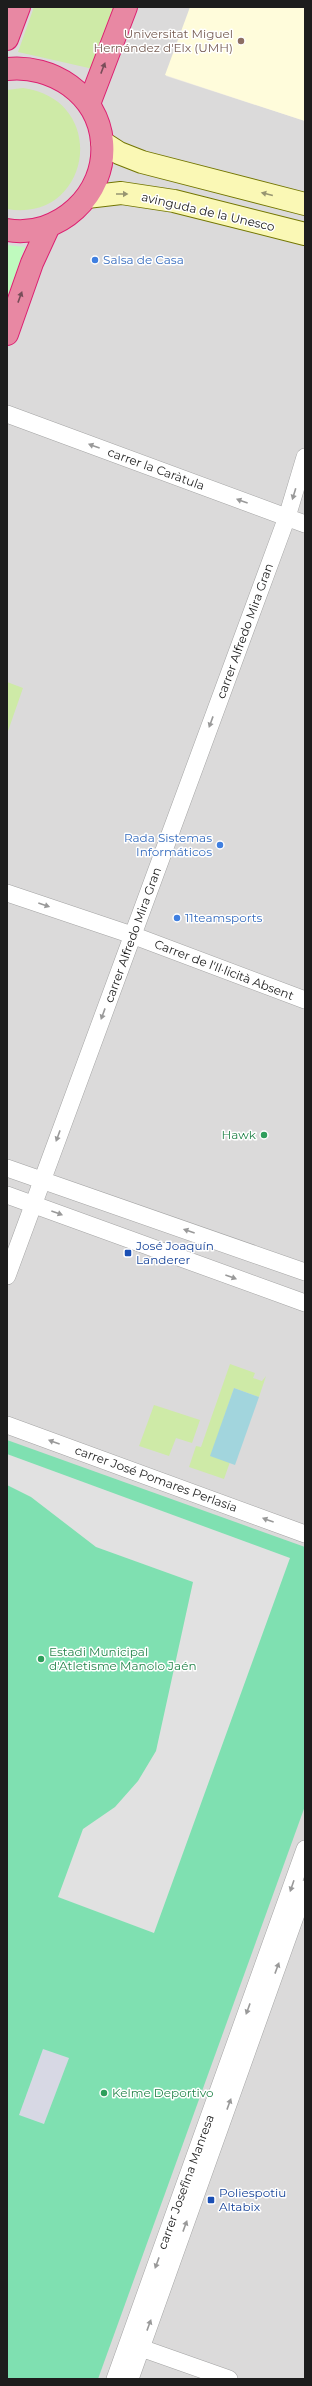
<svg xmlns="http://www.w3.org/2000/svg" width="312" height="2386" font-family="Montserrat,sans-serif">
<rect width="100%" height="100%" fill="#efeae3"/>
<path fill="#dbdada" d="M7 7H192L166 76 305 121V2379H7Z"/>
<path fill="#fffcdb" d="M190 7H305V121L165 75Z"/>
<path fill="#ceeaa7" d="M34 7H125L102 71 18 52Z
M23 88C111 100 91 224 7 209V90Z
M7 682 23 688 7 734Z
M230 1364 255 1373 253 1378 262 1381 266 1376 259 1397 234 1388 211 1456 230 1462 224 1479 189 1467 196 1446 201 1447Z
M154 1405 200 1420 192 1443 176 1438 169 1456 139 1446Z"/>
<path fill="#bffabe" d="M7 245 25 247 7 298Z"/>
<path fill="#7fe0b1" d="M7 1440 305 1547V1806L98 2379H7Z"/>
<path fill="#e1e1e1" d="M7 1454 290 1558 154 1933 58 1897 83 1829 115 1807 138 1781 156 1751 193 1582 96 1547 31 1497 7 1485Z"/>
<path fill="#d7d8e4" d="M43 2049 69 2058 44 2124 19 2115Z"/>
<path fill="#a2d5dd" d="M234 1388 259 1397 235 1465 210 1456Z"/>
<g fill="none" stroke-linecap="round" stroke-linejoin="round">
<g stroke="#a4a4a4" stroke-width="18">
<path id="street" d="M7 414 305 524
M7 893 132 935 305 1000
M7 1168 305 1272
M7 1195 305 1303
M7 1276 287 517 305 457
M7 1425 305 1534
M141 2348 229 2379
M115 2379 305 1849
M130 2379 305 1889"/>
</g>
<g stroke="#737603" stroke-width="24">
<path id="secondary" d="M102 142 119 153 142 162 305 204
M87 197 121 193 174 201 305 234"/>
</g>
<g stroke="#dc2071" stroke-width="24">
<path id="highway" d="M7 39 19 7
M7 69C52 64 98 94 102 142 107 194 58 239 7 230
M89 104 126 7
M7 334 32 263 49 226"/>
</g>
<use href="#street" stroke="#fff" stroke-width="17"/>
<use href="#secondary" stroke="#faf8b5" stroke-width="22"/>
<use href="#highway" stroke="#e888a3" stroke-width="22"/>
</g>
<defs><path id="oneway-solid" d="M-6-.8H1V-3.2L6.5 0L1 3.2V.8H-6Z"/></defs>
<g fill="#784d59">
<use href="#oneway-solid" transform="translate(103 68) rotate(-69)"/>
<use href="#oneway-solid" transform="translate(20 297) rotate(-70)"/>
</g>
<g fill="#979571">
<use href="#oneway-solid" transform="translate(122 194)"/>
<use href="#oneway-solid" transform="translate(267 194) rotate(-166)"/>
</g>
<g fill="#999">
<use href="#oneway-solid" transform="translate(94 446) rotate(-160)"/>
<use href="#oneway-solid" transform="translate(294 494) rotate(107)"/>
<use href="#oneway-solid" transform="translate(242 501) rotate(-160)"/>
<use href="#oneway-solid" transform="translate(211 722) rotate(110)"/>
<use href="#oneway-solid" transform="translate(44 905) rotate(19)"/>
<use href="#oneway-solid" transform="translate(103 1014) rotate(110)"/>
<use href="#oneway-solid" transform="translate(58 1136) rotate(110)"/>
<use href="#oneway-solid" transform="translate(57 1213) rotate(20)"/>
<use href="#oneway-solid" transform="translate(189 1231) rotate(-161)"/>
<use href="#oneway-solid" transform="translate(231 1277) rotate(20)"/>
<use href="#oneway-solid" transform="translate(54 1442) rotate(-160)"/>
<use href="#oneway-solid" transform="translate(268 1520) rotate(-160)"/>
<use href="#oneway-solid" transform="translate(292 1886) rotate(109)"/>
<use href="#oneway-solid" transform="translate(277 1968) rotate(-70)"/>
<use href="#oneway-solid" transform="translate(248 2009) rotate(110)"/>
<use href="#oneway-solid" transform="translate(229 2104) rotate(-70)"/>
<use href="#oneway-solid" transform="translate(185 2226) rotate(-70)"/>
<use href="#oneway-solid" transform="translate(157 2263) rotate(110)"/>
<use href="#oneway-solid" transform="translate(149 2325) rotate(-70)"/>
</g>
<circle fill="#8d6e63" stroke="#fff" stroke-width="1.5" cx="241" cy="41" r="4"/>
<g fill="#3f7fe0" stroke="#fff" stroke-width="1.5">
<circle cx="95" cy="260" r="4"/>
<circle cx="220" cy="845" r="4"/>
<circle cx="177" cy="918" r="4"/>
</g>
<g fill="#2e9e5b" stroke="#fff" stroke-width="1.5">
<circle cx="264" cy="1135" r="4"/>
<circle cx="41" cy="1659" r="4"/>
<circle cx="104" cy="2093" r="4"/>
</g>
<g fill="#1a4fb4" stroke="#fff" stroke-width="1.5">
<rect x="124" y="1249" width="8" height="8" rx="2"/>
<rect x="207" y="2196" width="8" height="8" rx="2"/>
</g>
<g text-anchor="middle" stroke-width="3" stroke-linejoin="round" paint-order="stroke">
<g font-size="12" fill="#785e54" stroke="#fff" text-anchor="end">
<text x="233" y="38">Universitat Miguel<tspan x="233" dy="14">Hernández d'Elx (UMH)</tspan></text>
</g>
<g font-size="12" fill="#1d1d1d" stroke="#fff">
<text transform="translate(208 212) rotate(13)" y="4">avinguda de la Unesco</text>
<text transform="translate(156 469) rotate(20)" y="4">carrer la Caràtula</text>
<text transform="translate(245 631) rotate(-70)" y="4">carrer Alfredo Mira Gran</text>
<text transform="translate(133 935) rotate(-70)" y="4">carrer Alfredo Mira Gran</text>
<text transform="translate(224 970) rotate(21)" y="4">Carrer de l'Il·licità Absent</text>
<text transform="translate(156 1479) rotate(20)" y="4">carrer José Pomares Perlasia</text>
<text transform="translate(186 2182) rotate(-70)" y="4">carrer Josefina Manresa</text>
</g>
<g font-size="12" fill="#366cbe" stroke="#fff" text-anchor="start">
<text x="103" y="264">Salsa de Casa</text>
<text x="212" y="842" text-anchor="end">Rada Sistemas<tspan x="212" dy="14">Informáticos</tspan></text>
<text x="185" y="922">11teamsports</text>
</g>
<g font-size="12" fill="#27864d" stroke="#fff" text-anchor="start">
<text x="256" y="1139" text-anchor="end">Hawk</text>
<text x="49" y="1656">Estadi Municipal<tspan x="49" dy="14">d'Atletisme Manolo Jaén</tspan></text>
<text x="112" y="2097">Kelme Deportivo</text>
</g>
<g font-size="12" fill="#164399" stroke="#fff" text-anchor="start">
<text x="136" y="1250">José Joaquín<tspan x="136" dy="14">Landerer</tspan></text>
<text x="219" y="2197">Poliespotiu<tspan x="219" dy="14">Altabix</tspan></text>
</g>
</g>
<rect width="312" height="2386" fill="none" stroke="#1d1d1d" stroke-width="16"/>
</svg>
